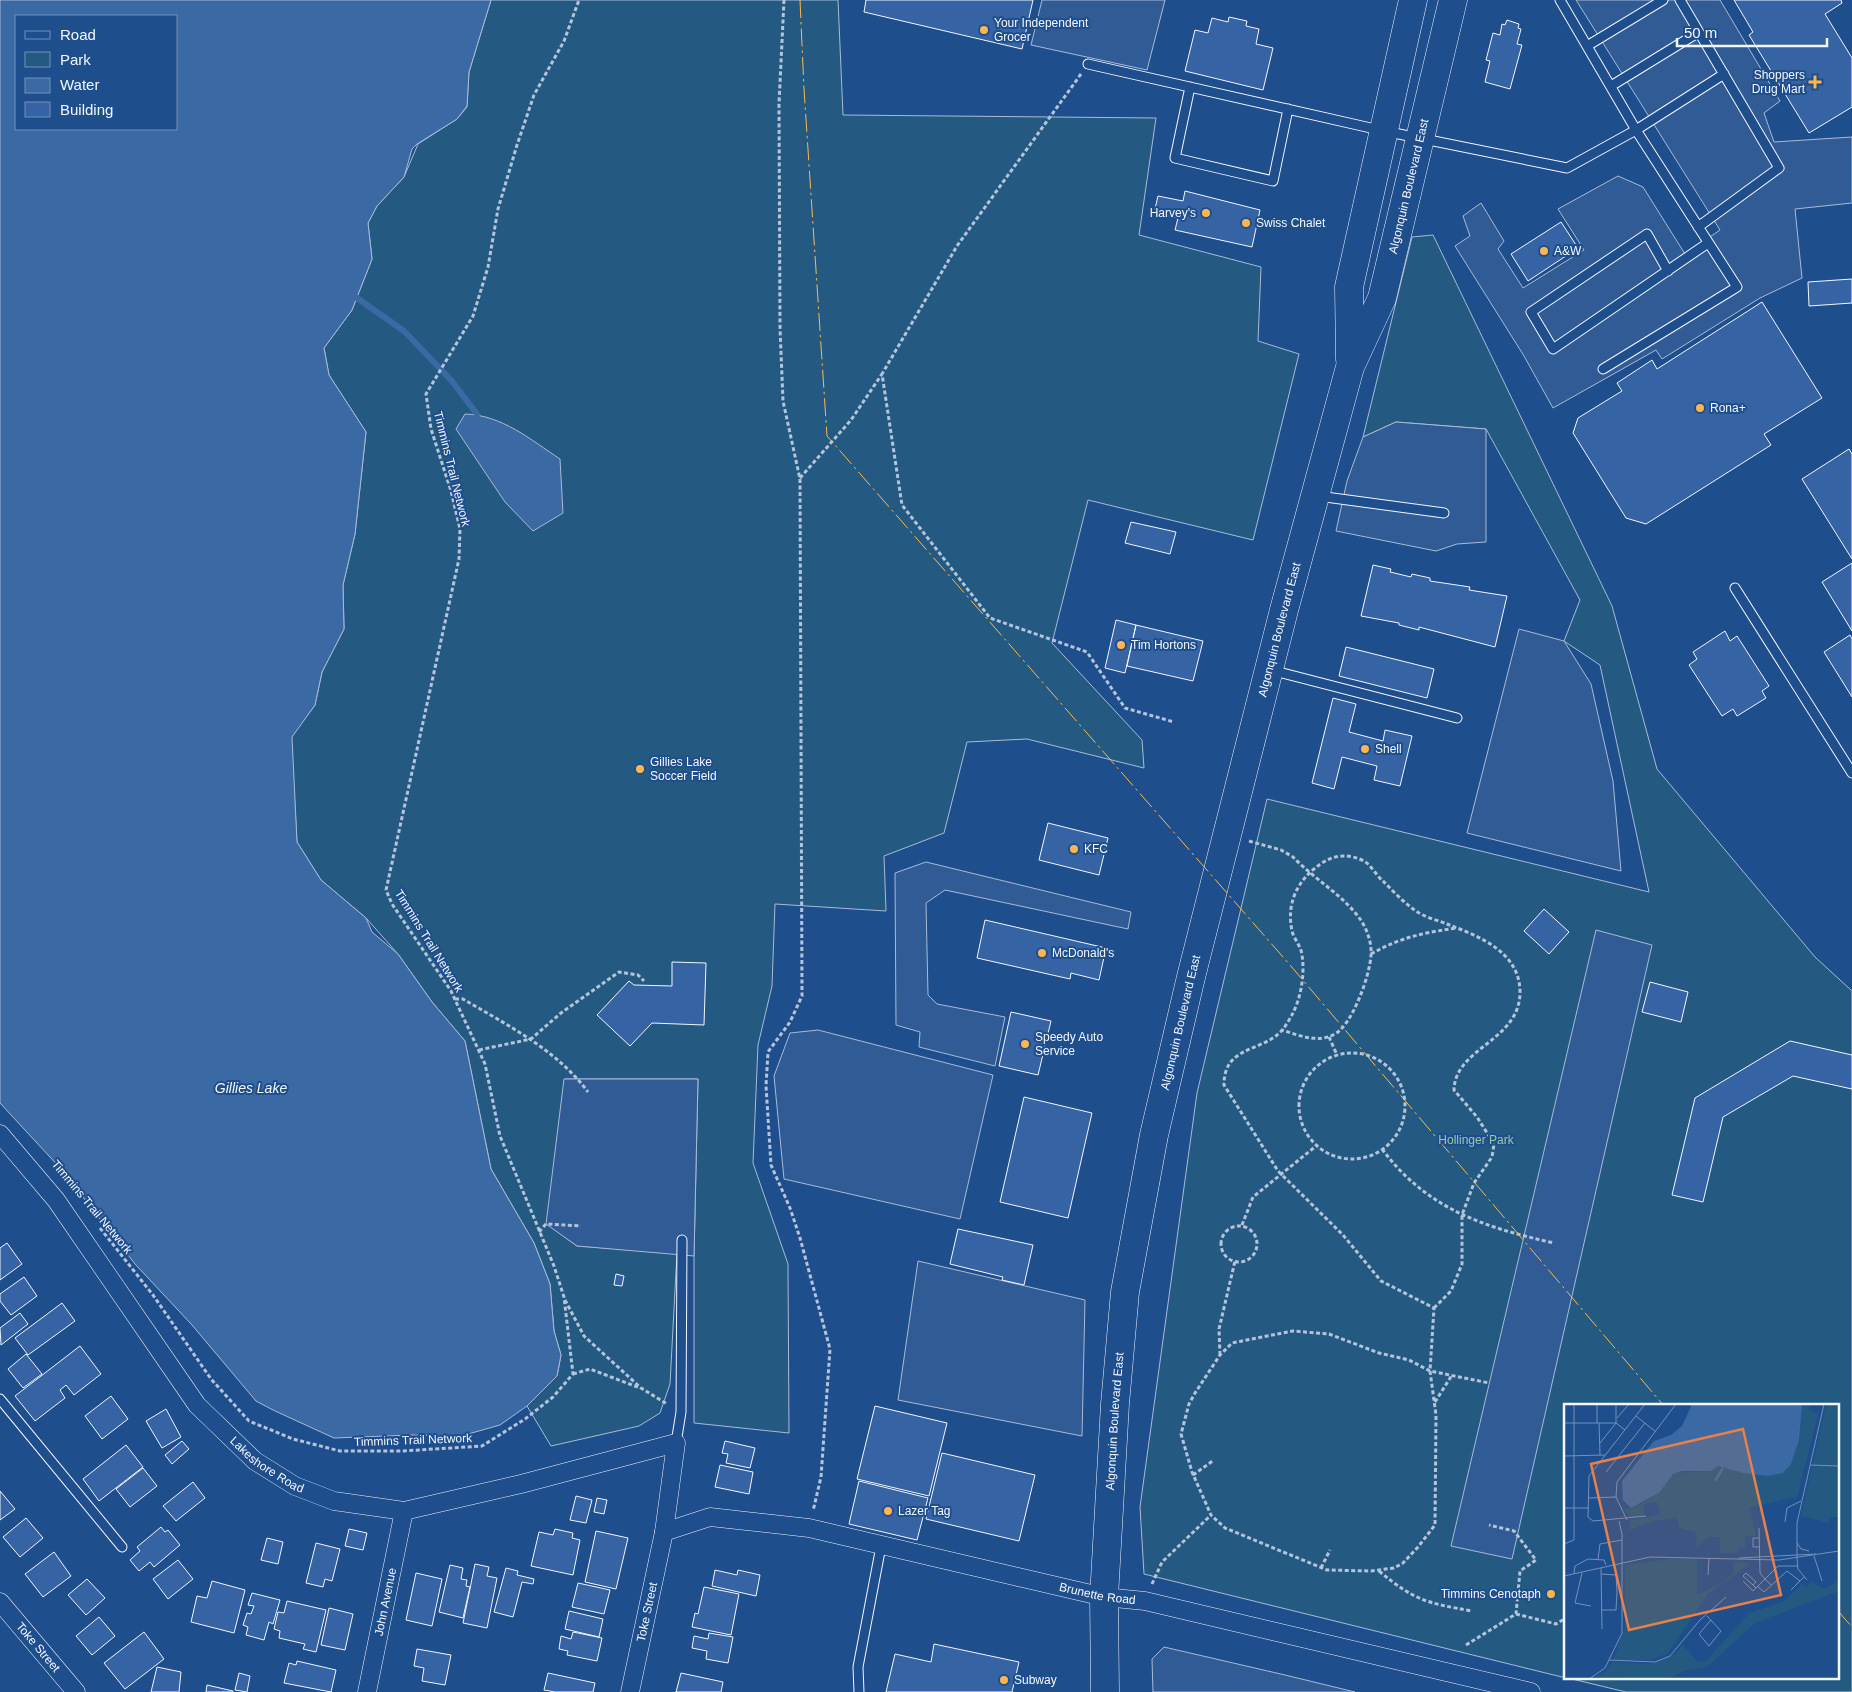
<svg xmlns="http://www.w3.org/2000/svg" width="1852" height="1692" font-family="Arial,sans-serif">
<rect width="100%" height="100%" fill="#1f4e8c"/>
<path fill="#245a82" stroke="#a8bbd7" d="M491 0H838L843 115 1156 118 1139 235 1261 267 1258 341 1299 354 1253 540 1088 500 1052 643 1142 740 1144 768 1027 739 967 742 944 833 884 856 886 911 775 904 772 986 758 1045 753 1163 788 1264 789 1433 694 1423V1256L698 1079H565L547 1224 577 1246 677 1253 670 1384 660 1413 639 1426 551 1446 527 1406 557 1376 561 1355 554 1331 550 1284 534 1243 491 1169 465 1041 432 1002 398 954 366 918 321 880 297 842 291 737 315 705 322 672 344 629 343 585 355 534 366 432 329 375 324 348 352 310 372 259 368 223 377 206 404 177 418 144 457 119 467 107 469 72Z
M1433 235 1612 606 1657 769 1815 957 1852 991V1692H1626L1568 1678H1838V1406H1566V1678L1144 1574 1140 1507 1197 1093 1267 799 1649 892 1600 665 1564 641 1580 600 1486 429 1396 422 1363 437 1412 237Z"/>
<path fill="#305b95" stroke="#a8bbd7" d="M1042 0H1165L1147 70 1031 45Z
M1576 0H1720L1780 101 1764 113 1774 142 1852 137V203L1795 209 1802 278 1760 298 1662 359 1656 350 1553 408 1524 356 1455 246 1470 236 1463 216 1481 203 1504 241 1498 249 1523 288 1584 250 1558 209 1618 176 1643 187 1685 254 1720 230Z
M1396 422 1486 429V542L1457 544 1436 551 1336 531 1347 481 1363 437Z
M1519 629 1564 641 1591 684 1613 781 1621 871 1467 833Z
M926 862 1131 912 1128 929 945 890 926 903 928 995 937 1004 1005 1017 995 1066 919 1047 920 1032 896 1025 895 873Z
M1596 930 1652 945 1512 1559 1451 1546Z
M818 1030 993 1075 960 1219 784 1179 774 1076 790 1033Z
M564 1079H698L694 1256 577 1246 546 1224Z
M918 1261 1085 1300 1082 1436 898 1400Z
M1164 1647 1285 1675 1355 1692H1153L1152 1659Z"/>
<path fill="#3b69a3" stroke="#a8bbd7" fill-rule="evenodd" d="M0 0H491L469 72 467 106 457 119 417 144 412 149 404 177 377 206 368 223 372 259 352 310 324 348 329 375 366 432 355 534 343 585 344 629 322 672 315 705 292 737 297 842 321 880 366 918 372 932 398 954 432 1002 465 1041 491 1169 534 1243 550 1284 554 1331 561 1355 557 1376 527 1406 500 1425 461 1436 412 1435 334 1438 273 1410 256 1401 192 1325 135 1264 61 1169 0 1103ZM16 16H176V129H16Z
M465 414C502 415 531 440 560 459L563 513 533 531 505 502 456 429Z"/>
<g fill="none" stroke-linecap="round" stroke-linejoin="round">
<path stroke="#3b69a3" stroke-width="6" d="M357 298 404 331 451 380 477 414"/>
</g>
<path fill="#3563a3" stroke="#f2f6ff" d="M866 0H1033L1022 49 864 12Z
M1734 0H1841L1842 3 1825 14 1852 58V107L1809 133 1749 35 1753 32Z
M1229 17 1247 21 1246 26 1259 29 1256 44 1273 48 1263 90 1185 71 1195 30 1208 33 1212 18 1228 22Z
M1507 20 1519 24 1518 28 1521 29 1517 44 1522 45 1510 89 1485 82 1490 61 1486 60 1493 33 1500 35 1502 24 1505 25Z
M1185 191 1260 210 1252 247 1175 230 1178 218 1154 213 1158 196 1183 201Z
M1561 222 1578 248 1528 281 1511 254Z
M1852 279V303L1809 306 1808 282Z
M1762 302 1822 398 1764 434 1771 445 1646 524 1626 518 1573 433 1578 418 1622 391 1617 383 1652 360 1657 369Z
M1849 449 1852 454V559L1802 479Z
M1131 522 1176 532 1170 554 1125 543Z
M1852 563V631L1822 582Z
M1373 565 1391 569 1390 572 1411 577 1412 574 1430 578V581L1470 587 1469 590 1507 596 1495 647 1419 627V630L1399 625V623L1361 616Z
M1116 620 1136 625 1125 673 1105 668Z
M1136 625 1203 641 1193 681 1127 666Z
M1725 631 1730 641 1737 636 1769 686 1762 691 1766 698 1737 716 1733 709 1722 716 1689 665 1697 659 1693 652Z
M1850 635 1852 639V697L1824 652Z
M1346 647 1434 669 1427 698 1339 676Z
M1333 698 1356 704 1349 732 1383 741 1385 730 1412 736 1400 786 1374 780 1377 766 1342 757 1334 789 1312 783Z
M1048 823 1108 838 1099 875 1039 860Z
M1544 909 1569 932 1549 954 1524 931Z
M985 920 1106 948 1099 980 1071 973 1070 979 977 958Z
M672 962 706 963 704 1025 652 1023 630 1046 597 1015 629 981 634 985 672 986Z
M1650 982 1688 992 1681 1022 1642 1012Z
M1011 1012 1051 1021 1038 1075 999 1066Z
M1790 1041 1852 1055V1089L1793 1076 1723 1117 1703 1202 1672 1195 1695 1098Z
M1024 1097 1092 1113 1068 1218 1000 1202Z
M958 1229 1033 1245 1024 1285 1002 1280 1003 1277 950 1264Z
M7 1243 22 1264 0 1280V1248Z
M616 1274 624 1276 622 1286 614 1285Z
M24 1277 37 1296 11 1315 0 1301V1294Z
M62 1303 75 1321 28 1355 15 1338Z
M20 1313 28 1324 1 1345 0 1328Z
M80 1346 101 1374 74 1395 66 1385 60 1390 65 1398 35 1421 15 1396Z
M26 1354 42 1374 23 1388 8 1369Z
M111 1396 128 1419 102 1439 85 1416Z
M875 1406 947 1423 929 1496 857 1479Z
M166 1409 181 1437 162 1448 146 1421Z
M182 1441 189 1449 172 1464 165 1455Z
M725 1441 755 1448 750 1468 726 1463 728 1454 722 1453Z
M126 1445 143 1467 99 1501 83 1479Z
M942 1453 1035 1475 1019 1541 926 1519Z
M720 1465 753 1472 749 1494 715 1487Z
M143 1468 157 1486 130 1507 116 1489Z
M859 1481 928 1498 917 1540 849 1524Z
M193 1482 205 1498 176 1521 163 1506Z
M0 1491 15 1509 0 1520Z
M576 1496 592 1500 586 1523 570 1520Z
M597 1498 607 1500 604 1514 594 1512Z
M26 1518 43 1538 20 1557 3 1537Z
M161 1527 165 1532 168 1530 180 1545 154 1567 150 1562 139 1571 130 1560 140 1551 137 1547Z
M349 1529 367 1533 363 1550 345 1546Z
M555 1529 573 1533 572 1538 580 1540 573 1575 531 1566 539 1532 553 1535Z
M596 1531 628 1538 616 1589 585 1582Z
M267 1538 283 1542 278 1564 261 1560Z
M316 1543 340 1549 332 1581 325 1579 323 1587 306 1583Z
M54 1552 71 1576 43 1597 25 1574Z
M178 1560 193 1579 168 1599 153 1579Z
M475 1564 489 1567 487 1576 497 1578 487 1628 463 1623Z
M450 1565 463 1568 461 1579 467 1580 466 1586 470 1587 463 1618 439 1612Z
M506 1568 518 1571 517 1575 534 1579 533 1584 522 1582 513 1617 494 1612Z
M715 1570 737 1575 738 1570 760 1575 756 1596 712 1586Z
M416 1573 442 1579 432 1626 406 1620Z
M87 1579 105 1598 86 1615 68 1595Z
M212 1581 245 1590 234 1633 191 1622 197 1596 207 1598Z
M578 1583 610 1590 604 1614 572 1607Z
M704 1587 739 1594 731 1635 692 1627 695 1613 698 1614Z
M252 1593 280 1600 273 1624 269 1622 264 1640 246 1635 248 1627 243 1625 247 1613 251 1614 254 1606 248 1605Z
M287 1601 326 1610 316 1652 303 1649 305 1644 279 1638 280 1631 274 1629 278 1612 284 1613Z
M329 1608 353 1614 345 1650 321 1645Z
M569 1611 603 1619 599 1637 565 1629Z
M99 1617 115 1636 92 1655 76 1636Z
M144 1632 164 1659 125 1689 104 1663Z
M573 1632 602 1638 597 1661 567 1655 568 1651 559 1649 561 1636 571 1639Z
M709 1633 733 1637 728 1663 706 1659 707 1651 692 1648 694 1636 708 1639Z
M934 1644 1019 1662 1012 1692H886L895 1654 931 1662Z
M417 1649 451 1655 445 1685 422 1681 424 1668 414 1666Z
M297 1661 336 1670 331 1692 284 1683 289 1663 296 1665Z
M157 1667 181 1672 179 1692H151Z
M239 1673 250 1676 247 1692 235 1690Z
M548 1673 595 1683 593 1692H555L544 1690Z
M681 1673 723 1682 721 1692H676Z
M207 1685 233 1691V1692H206Z"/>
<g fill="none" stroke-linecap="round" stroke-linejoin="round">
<g stroke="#f2f6ff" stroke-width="11">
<path id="service" d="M1680 0 1779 168 1698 227
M1587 46 1663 0
M1088 64 1384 131 1567 168 1636 130 1560 0
M1611 86 1699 32
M1190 87 1175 158 1273 181 1288 109
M1668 271 1647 234 1531 312 1553 349 1708 243
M1603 369 1737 287 1636 130 1724 74
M1318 496 1444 513
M1735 588 1852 773
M1271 670 1457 718
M0 1399 122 1547
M676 1443 681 1412 682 1240
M859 1692 858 1667 881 1546"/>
</g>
<g stroke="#f2f6ff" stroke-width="19">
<g id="minor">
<path id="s1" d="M0 1134 56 1200 197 1405 255 1461 295 1486 334 1501 404 1511 521 1484 676 1443 664 1532 630 1692"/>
<path id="s2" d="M664 1532 710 1517 809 1528 1104 1597 1145 1601 1531 1692"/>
<path id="s3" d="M0 1602 76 1692"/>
<path id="s4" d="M367 1692 404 1511"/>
</g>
</g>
<g stroke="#f2f6ff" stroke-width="29">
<g id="primary">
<path d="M1350 359 1349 287 1413 0"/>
<path id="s5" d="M1105 1692 1104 1597 1115 1404 1125 1292 1154 1135 1191 977 1284 610 1350 367 1382 298 1453 0"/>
</g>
</g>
<path stroke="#b3c4dc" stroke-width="3" stroke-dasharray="4 2.5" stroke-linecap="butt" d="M784 0 779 104 780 328 783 401 800 479 802 996 790 1022 768 1052 766 1086 771 1165 790 1208 800 1238 830 1349 821 1477 813 1511
M1081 74 957 246 882 374 902 505 990 618 1087 652 1125 708 1174 722
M800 478 851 420 882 374
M1249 841 1281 850 1293 857C1314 879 1343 895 1360 919 1367 929 1372 943 1371 955 1370 975 1352 1027 1333 1035 1316 1043 1298 1035 1282 1030
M1371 954C1401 937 1423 933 1456 928
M455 999H463C507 1025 557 1050 588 1092
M1329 1037 1337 1055
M479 1050 531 1039 561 1013 619 972 638 975 644 981
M1299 1106a53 53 0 1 1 106 0a53 53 0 1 1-106 0Z
M1382 1149C1427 1209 1483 1227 1554 1243
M1242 1225 1253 1197 1316 1146
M1221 1244a18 18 0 1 1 36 0a18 18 0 1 1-36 0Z
M100 1228 153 1295 211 1379 249 1421 293 1439 340 1451H403L482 1446 525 1419 553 1397 573 1374 564 1297 554 1266 500 1136 485 1064 451 991 392 904 386 890 459 559 460 529 451 491 431 429 426 394 473 316 488 267 498 209 517 145 534 95 564 41 579 0
M539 1232 546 1224 581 1226
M565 1300 584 1336 641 1388 667 1404
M1434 1308 1451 1291 1462 1264V1215L1474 1183 1492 1157 1494 1144 1477 1117 1454 1090C1455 1047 1521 1041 1520 991 1519 951 1478 936 1447 924 1437 920 1424 917 1416 911 1404 903 1392 890 1382 880 1376 875 1371 865 1364 861 1350 854 1335 854 1322 863 1298 879 1286 902 1292 931 1294 939 1301 946 1302 955 1305 974 1301 997 1293 1013 1289 1020 1284 1030 1277 1035 1256 1052 1224 1048 1224 1085L1278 1171 1343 1235 1381 1281 1434 1308 1430 1371 1436 1415 1435 1525 1418 1547 1403 1563 1394 1568 1371 1571 1327 1570 1225 1528 1211 1515 1192 1472 1181 1434 1189 1404 1195 1393 1220 1355 1232 1343 1293 1331 1329 1334 1379 1353 1409 1360 1430 1371 1489 1383
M1220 1355 1219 1329 1235 1261
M573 1374 590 1369 640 1388
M1435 1402 1452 1375
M1193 1475 1214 1460
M1321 1568 1330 1550
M1379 1571C1415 1601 1427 1603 1472 1611
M1152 1584 1162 1562 1211 1515
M1516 1614 1556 1624 1566 1618
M1466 1645 1516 1614 1520 1571 1536 1560 1514 1531 1489 1525"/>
<use href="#service" stroke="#1f4e8c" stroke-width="9"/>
<use href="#minor" stroke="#1f4e8c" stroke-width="18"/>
<use href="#primary" stroke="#1f4e8c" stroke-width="28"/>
<path stroke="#ffb74d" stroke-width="1" stroke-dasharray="18 4 2.5 4" stroke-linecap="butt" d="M800 0 804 89 827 436 1290 965 1664 1406
M1838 1611 1852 1627"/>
</g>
<g fill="#ffb74d" stroke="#1f4e8c" stroke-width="2">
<circle cx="984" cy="30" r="5"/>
<path d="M1812.5 74.5h5v5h5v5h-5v5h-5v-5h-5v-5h5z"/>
<circle cx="1206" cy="213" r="5"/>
<circle cx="1246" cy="223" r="5"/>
<circle cx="1544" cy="251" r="5"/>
<circle cx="1700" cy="408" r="5"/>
<circle cx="1121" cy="645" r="5"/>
<circle cx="1365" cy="749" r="5"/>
<circle cx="640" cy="769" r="5"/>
<circle cx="1074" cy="849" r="5"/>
<circle cx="1042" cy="953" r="5"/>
<circle cx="1025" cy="1044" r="5"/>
<circle cx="888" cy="1511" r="5"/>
<circle cx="1551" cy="1594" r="5"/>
<circle cx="1004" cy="1680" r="5"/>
</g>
<g text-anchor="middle" stroke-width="4" stroke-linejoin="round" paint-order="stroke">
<g font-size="12" fill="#f2f6ff" stroke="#1f4e8c" text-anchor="start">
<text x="994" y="27">Your Independent<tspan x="994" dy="14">Grocer</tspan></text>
<text x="1805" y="79" text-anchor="end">Shoppers<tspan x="1805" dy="14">Drug Mart</tspan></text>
<text x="1196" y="217" text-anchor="end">Harvey's</text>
<text x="1256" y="227">Swiss Chalet</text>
<text x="1554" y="255">A&amp;W</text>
<text x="1710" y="412">Rona+</text>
<text x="1131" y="649">Tim Hortons</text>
<text x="1375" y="753">Shell</text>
<text x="650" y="766">Gillies Lake<tspan x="650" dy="14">Soccer Field</tspan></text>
<text x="1084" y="853">KFC</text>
<text x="1052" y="957">McDonald's</text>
<text x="1035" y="1041">Speedy Auto<tspan x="1035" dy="14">Service</tspan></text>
<text x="898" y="1515">Lazer Tag</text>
<text x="1541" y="1598" text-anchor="end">Timmins Cenotaph</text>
<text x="1014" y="1684">Subway</text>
</g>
<g font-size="12" fill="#f2f6ff" stroke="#1f4e8c">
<text dy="4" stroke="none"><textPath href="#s5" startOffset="1544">Algonquin Boulevard East</textPath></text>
<text transform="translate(452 469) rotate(76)" y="4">Timmins Trail Network</text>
<text dy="4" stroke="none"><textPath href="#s5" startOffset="1081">Algonquin Boulevard East</textPath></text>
<text transform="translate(429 941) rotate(58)" y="4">Timmins Trail Network</text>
<text dy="4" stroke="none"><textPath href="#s5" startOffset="676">Algonquin Boulevard East</textPath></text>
<text transform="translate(92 1207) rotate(50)" y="4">Timmins Trail Network</text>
<text dy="4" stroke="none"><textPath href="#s5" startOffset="271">Algonquin Boulevard East</textPath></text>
<text transform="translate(413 1440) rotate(-2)" y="4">Timmins Trail Network</text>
<text dy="4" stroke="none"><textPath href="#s1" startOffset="428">Lakeshore Road</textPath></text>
<text dy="4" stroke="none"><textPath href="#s2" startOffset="444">Brunette Road</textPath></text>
<text dy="4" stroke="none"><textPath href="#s4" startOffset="92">John Avenue</textPath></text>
<text transform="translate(647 1612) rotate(-78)" y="4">Toke Street</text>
<text dy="4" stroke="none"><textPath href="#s3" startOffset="59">Toke Street</textPath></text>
</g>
<g font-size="12" fill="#97c8a6" stroke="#1f4e8c">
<text x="1476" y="1144">Hollinger Park</text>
</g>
<g font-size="14" font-style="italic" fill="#f2f6ff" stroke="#1f4e8c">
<text x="251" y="1093">Gillies Lake</text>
</g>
</g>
<g transform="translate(1564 1404)">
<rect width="275" height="275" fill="#1f4e8c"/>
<path d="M238 0H246L245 6 254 10 233 93 186 103 192 132H181V144L174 145V149H156V133H143L133 144 132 128 115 124 113 114 90 117 66 126 65 117 96 110 93 98 80 100V112L66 114 60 105 75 101 95 89 109 69 147 67 154 62 179 69 202 72 222 67 232 45ZM262 0H275V113H266L265 119 237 112ZM105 155H133V191L158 179 171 168 168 157 187 159 144 190 104 249 87 256H49L61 223V161ZM275 177V187L191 219 143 263 123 266 103 275 31 273 42 267 48 258 86 260 111 250 119 241 134 258 142 257 185 209 219 198 238 180 241 183 248 178 260 185Z" fill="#245a82"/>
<path d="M128 0H238L235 36 227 60 219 69 204 72 179 69 154 62 147 67H118L109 70 95 89 67 104 59 96 58 77 90 37 107 31 118 22Z" fill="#3b69a3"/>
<path fill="none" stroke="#3b69a3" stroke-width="2.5" d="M151 77 159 64"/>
<path fill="none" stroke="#7391ba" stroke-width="1" d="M33 0V19M52 0V19L61 26M81 0 25 72 24 113 29 117 82 112M72 12 92 28M53 14 65 0M0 19H52M35 19 36 51M36 39 52 19M0 52 41 51M246 61 275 62M42 68 81 19M25 94 52 93M0 104H25M63 116 52 93 53 78 112 0M221 118 223 104 237 97M195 124 196 169 201 175 214 162H234M195 134H189V143H195M233 139 237 145 245 147M0 140 10 136V0M250 152 258 177M175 154 252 150M233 154 234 165 243 176M233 154V119L260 0M34 155 36 140 58 136M37 164 38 225M10 169 11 162 24 155 40 156 42 161M18 169 11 199 27 202M37 170 52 171 53 188 52 206H37M144 171 145 154M0 172 86 153 215 156 275 147M179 177 189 187 201 175 207 181M189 181 192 178 182 169 179 172 189 181 192 184M193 182 200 188 223 167 236 177M227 186 240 173M143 212 157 227 145 242 135 230 147 216M45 256 91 258 106 252 136 216 162 193M25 275 41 264 58 229V130L55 117"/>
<path fill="#ea8049" fill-opacity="0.15" stroke="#ea8049" stroke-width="2.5" d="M179 25 217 191 65 226 27 60Z"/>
<rect width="275" height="275" fill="none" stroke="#f2f6ff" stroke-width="2.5"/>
</g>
<rect x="15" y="15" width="162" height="115" fill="#1f4e8c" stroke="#7391ba"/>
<rect x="25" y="31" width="25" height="8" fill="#1f4e8c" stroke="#7391ba"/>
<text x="60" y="40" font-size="15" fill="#f2f6ff">Road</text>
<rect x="25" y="52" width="25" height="15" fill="#245a82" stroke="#7391ba"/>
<text x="60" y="65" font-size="15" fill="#f2f6ff">Park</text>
<rect x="25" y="78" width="25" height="15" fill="#3b69a3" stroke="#7391ba"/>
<text x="60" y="90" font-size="15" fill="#f2f6ff">Water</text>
<rect x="25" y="102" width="25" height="15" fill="#3563a3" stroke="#7391ba"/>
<text x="60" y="115" font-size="15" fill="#f2f6ff">Building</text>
<path d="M1677 38v8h150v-8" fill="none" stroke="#f2f6ff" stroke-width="2.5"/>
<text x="1684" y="38" font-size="15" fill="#f2f6ff" stroke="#1f4e8c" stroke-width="4" paint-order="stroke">50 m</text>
</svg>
